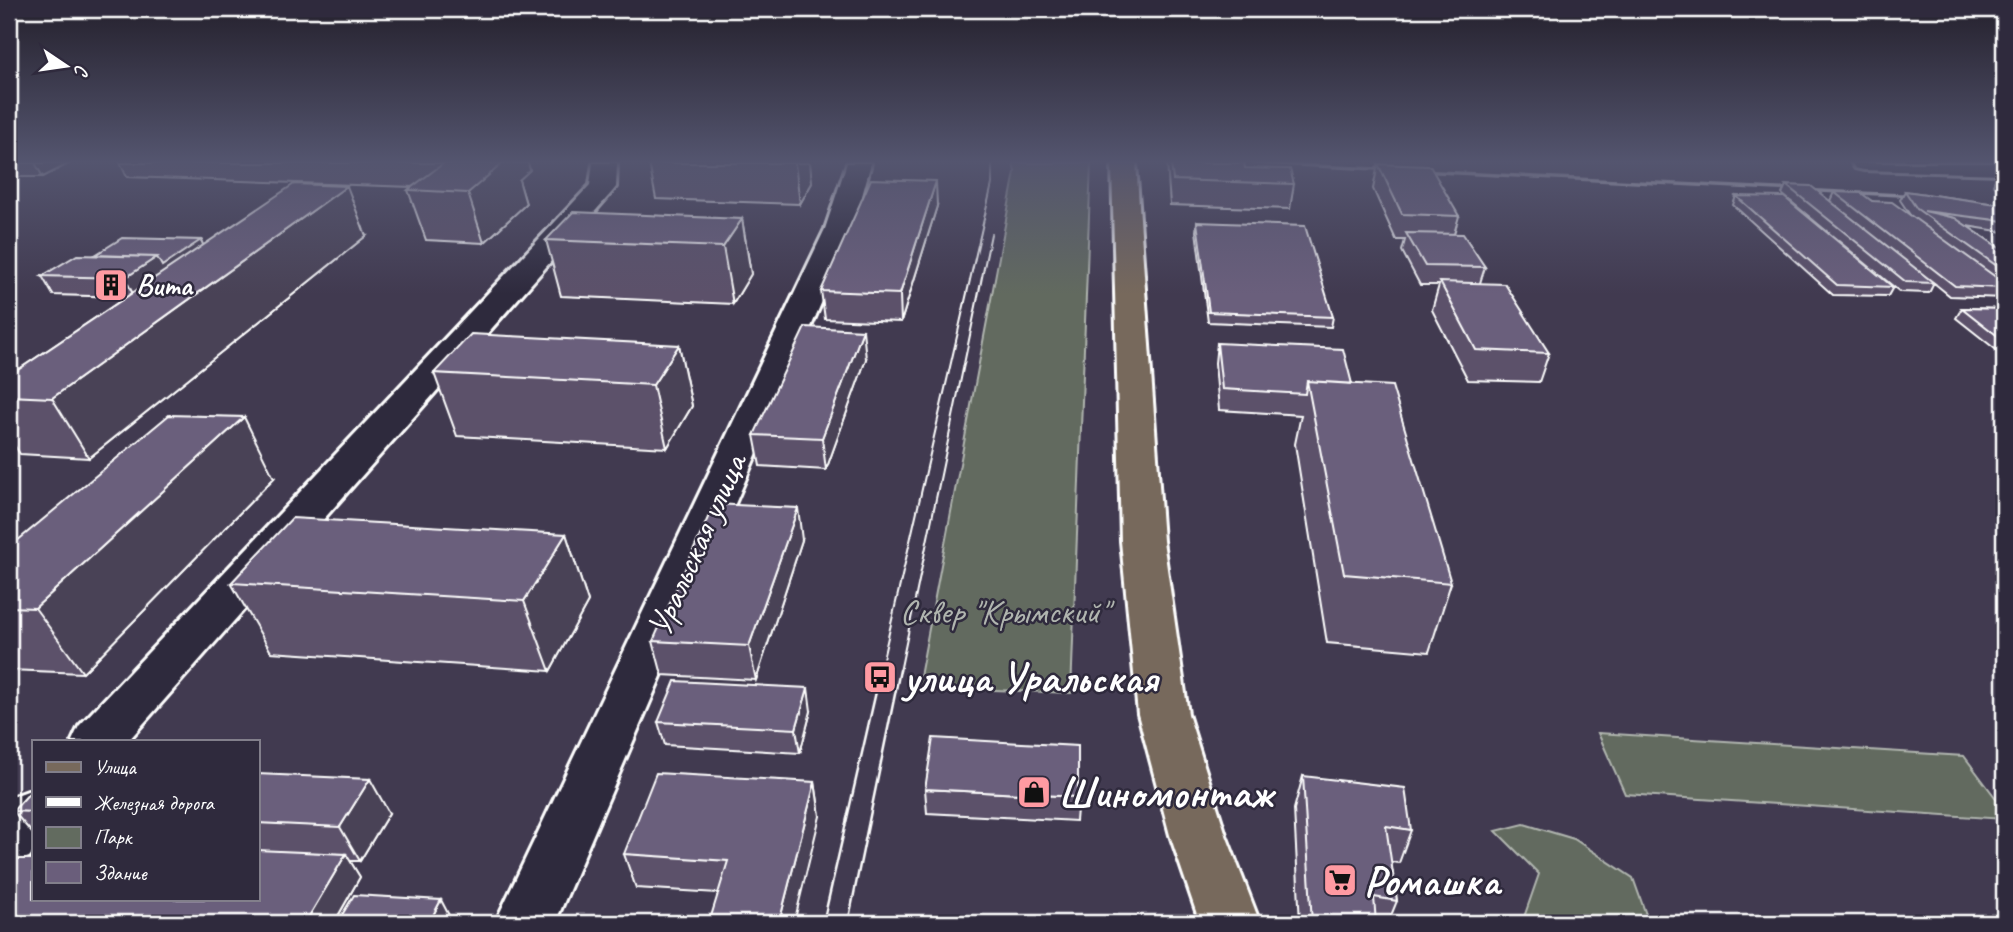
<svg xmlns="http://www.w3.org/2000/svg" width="2013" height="932" font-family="Caveat,sans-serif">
<rect width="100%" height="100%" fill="#413a50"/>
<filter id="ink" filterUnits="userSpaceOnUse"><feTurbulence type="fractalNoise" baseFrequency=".0143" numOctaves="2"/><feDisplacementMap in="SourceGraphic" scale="14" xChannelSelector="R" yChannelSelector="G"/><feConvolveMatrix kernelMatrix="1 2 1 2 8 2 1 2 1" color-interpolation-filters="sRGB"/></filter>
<g filter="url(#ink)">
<path fill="#626b5f" stroke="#b0b5af" stroke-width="2" d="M1013 163H1091L1071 693 918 687 1015 172Z
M1598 733 1964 756 2004 809V819L1625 794Z
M1524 824 1574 839 1633 878 1649 923H1522L1539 874 1496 831Z"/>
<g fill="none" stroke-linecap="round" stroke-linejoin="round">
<g stroke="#fff" stroke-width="6">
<path id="minor" d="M593 163H617L616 187 612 192 128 741H72L79 726 590 185Z
M847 163H871L853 229 555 923H495L825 229Z
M1852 163H2004V174L1864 170 1855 168Z
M33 789V852L29 857 9 864V801L14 796Z"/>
</g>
<g stroke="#fff" stroke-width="6">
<path id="major" d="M1112 163H1136L1163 541 1188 714 1226 835 1260 923H1200L1170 835 1138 714 1121 541Z"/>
</g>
<use href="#minor" fill="#2f2a3d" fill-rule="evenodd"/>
<use href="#major" fill="#77695c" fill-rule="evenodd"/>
<path stroke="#fff" stroke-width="2" d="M880 672 992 184V163
M900 672 991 234"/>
<path stroke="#fff" stroke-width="2.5" d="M823 923 881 670
M848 923 900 670"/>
<path stroke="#fff" stroke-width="3.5" d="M1256 163 1921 196"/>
</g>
<path fill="#5b516a" stroke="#fff" stroke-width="2" d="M9 163H70L43 177H9Z
M120 163H528L530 170 519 180 526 204 484 243 426 240 408 190 412 187 127 177Z
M649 163H810L812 183 800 204 656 199Z
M1167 163H1244L1245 168 1294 184 1290 209 1170 205Z
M1378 164 1459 216 1454 234 1485 267 1480 283 1549 353 1539 382 1468 380 1432 310 1439 285H1420L1402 251 1405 240H1396L1373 189Z
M1997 176H2004V192L1993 184Z
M1786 185 1830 201 1834 192 1872 201 1910 215 1900 200 1905 191 2004 205V232L1967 226 2004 251V298L1950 296 1934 283 1929 293 1900 292 1782 194Z
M1736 196 1893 287 1888 296 1833 295 1733 205Z
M937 206 901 322 825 319 821 291Z
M742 219 751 274 733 304 561 296 546 240Z
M1197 222 1333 317 1331 327 1208 322 1196 231Z
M366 236 89 458 20 454 9 437V376L126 297 53 295 42 276 95 255 201 240 203 245Z
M1962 308 2004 309V356L1956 318Z
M1217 343 1352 384 1451 583 1429 652 1327 643 1295 444 1301 415 1219 410 1215 363Z
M679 345 692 406 667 448 457 436 434 373Z
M866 359 826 470 760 466 754 435Z
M274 478 83 673 9 670V541H17Z
M566 534 588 602 550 671 271 652 231 583Z
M802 540 756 680 662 675 653 641Z
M811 711 800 753 665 745 658 722Z
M257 774 389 813 360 861H350L360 877 334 923H9L257 899Z
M1303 776 1411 830 1399 863 1391 862 1397 901 1388 923H1300L1294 809Z
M815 782 820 816 718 893 636 888 624 854Z
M33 789V834L13 811Z
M925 789 1078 797 1076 821 927 813Z"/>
<path fill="#4a4256" stroke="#fff" stroke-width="2" d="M35 163H70L43 177Z
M483 163H528L530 170 519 180 526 204 484 243 468 193Z
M795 163H810L812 183 800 204Z
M936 181 937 206 901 322 900 294Z
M347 186 366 236 89 458 52 398Z
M742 219 751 274 733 304 723 247Z
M201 240 205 250 135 298 125 278 157 257Z
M863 330 866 359 826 470 822 438Z
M679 345 692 406 667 448 653 385Z
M244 417 274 478 83 673 35 608Z
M798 508 802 540 756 680 749 646Z
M566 534 588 602 550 671 524 601Z
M808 688 811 711 800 753 796 729Z
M370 779 389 813 360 861 340 827Z
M815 782 820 816 794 923H779Z
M346 854 360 877 334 923H305Z
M441 900 453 923H429Z"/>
<path fill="#6a5e7b" stroke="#fff" stroke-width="2" d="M444 163H503L468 193 408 190Z
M1171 163H1244L1245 168 1290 169 1294 184 1173 180Z
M1378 164 1430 166 1459 216 1402 214Z
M871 179 936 181 900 294 821 291Z
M294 184 347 186 52 398 9 396V376Z
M1786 185 1811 186 1934 283 1906 282Z
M1905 191 2004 205V221L1924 211 1955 218 2004 251V271L1917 209Z
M1834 192 1861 193 1872 201 1892 202 2004 283V288L1955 286Z
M1736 196 1784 197 1893 287 1837 285Z
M573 212 742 219 723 247 546 240Z
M1197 222 1305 226 1333 317 1209 312Z
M1406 233 1463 234 1485 267 1425 266Z
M122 238 201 240 162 266 157 257 95 255Z
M77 255 157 257 125 278 42 276Z
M1440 282 1505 284 1549 353 1476 350Z
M1962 308 2004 309V341Z
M805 327 863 330 822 438 754 435Z
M471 334 679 345 653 385 434 373Z
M1217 343 1343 349 1352 384 1307 381 1305 394 1222 389Z
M1307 381 1392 386 1451 583 1344 574Z
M169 415 244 417 35 608 9 607V541H17Z
M714 504 798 508 749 646 653 641Z
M292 518 566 534 524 601 231 583Z
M675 681 808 688 796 729 658 722Z
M933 738 1078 746V797L925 789Z
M656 773 815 782 779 923H709L728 861 624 854Z
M257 774 370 779 340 827 257 823Z
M1303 776 1405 788 1411 830 1386 826 1397 901 1374 897 1376 923H1312Z
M33 789V812L13 811Z
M257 850 346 854 305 923H9V859H33V899H257Z
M354 895 441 900 429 923H337Z"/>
</g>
<linearGradient id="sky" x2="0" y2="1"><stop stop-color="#24202c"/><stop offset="0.55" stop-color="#54556f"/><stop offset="1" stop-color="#54556f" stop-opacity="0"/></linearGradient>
<rect width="2013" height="294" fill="url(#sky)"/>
<defs>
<g id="building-square" transform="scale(1.75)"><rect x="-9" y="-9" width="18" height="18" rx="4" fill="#ff9aa2" stroke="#2f2a3d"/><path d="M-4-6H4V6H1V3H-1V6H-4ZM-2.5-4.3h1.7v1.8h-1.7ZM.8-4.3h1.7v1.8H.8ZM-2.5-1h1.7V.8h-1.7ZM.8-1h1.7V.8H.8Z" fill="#111"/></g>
<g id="bus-square" transform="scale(1.75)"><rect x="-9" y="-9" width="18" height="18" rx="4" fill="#ff9aa2" stroke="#2f2a3d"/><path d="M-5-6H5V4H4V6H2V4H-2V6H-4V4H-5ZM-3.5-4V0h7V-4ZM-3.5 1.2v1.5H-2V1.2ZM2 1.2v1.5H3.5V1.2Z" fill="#111"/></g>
<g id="shop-square" transform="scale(1.75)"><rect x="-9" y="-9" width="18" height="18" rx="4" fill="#ff9aa2" stroke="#2f2a3d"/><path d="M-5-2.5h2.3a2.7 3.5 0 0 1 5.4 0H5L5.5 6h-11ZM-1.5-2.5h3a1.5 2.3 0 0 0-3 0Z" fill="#111"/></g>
<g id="supermarket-square" transform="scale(1.75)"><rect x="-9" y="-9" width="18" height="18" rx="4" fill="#ff9aa2" stroke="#2f2a3d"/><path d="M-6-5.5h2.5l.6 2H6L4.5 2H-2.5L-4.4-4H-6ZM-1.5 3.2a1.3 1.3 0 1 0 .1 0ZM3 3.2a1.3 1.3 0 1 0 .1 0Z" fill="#111"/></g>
</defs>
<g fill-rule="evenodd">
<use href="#building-square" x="111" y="285"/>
<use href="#bus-square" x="880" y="677"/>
<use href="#shop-square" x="1034" y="792"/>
<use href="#supermarket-square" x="1340" y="880"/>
</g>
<g text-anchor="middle" stroke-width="5" stroke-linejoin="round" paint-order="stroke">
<g font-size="30" font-weight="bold" fill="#fff" stroke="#2f2a3d" text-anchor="start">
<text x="136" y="295">Вита</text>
</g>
<g font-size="35" fill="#fff" stroke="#2f2a3d">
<text transform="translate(696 545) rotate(-66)" y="12">Уральская улица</text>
</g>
<g font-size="35" fill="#b0b5af" stroke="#2f2a3d">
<text x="1004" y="623">Сквер "Крымский"</text>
</g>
<g font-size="42" font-weight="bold" fill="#fff" stroke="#2f2a3d" text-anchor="start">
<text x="904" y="692">улица Уральская</text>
<text x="1058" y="807">Шиномонтаж</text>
<text x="1364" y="895">Ромашка</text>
</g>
</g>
<rect width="2013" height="932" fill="none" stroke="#2f2a3d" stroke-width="35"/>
<rect x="18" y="18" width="1978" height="897" fill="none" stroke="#fff" stroke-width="2.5" filter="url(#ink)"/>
<rect x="32" y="740" width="228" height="161" fill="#2f2a3d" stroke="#827f8b" stroke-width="2"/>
<rect x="46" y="762" width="35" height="10" fill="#77695c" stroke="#827f8b" stroke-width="2"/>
<text x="94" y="774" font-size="21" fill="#ffffff">Улица</text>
<rect x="46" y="797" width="35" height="10" fill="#ffffff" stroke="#827f8b" stroke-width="2"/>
<text x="94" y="810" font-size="21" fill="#ffffff">Железная дорога</text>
<rect x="46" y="827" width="35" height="21" fill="#626b5f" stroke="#827f8b" stroke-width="2"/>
<text x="94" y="844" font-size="21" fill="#ffffff">Парк</text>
<rect x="46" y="862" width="35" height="21" fill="#6a5e7b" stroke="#827f8b" stroke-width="2"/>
<text x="94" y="880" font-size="21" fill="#ffffff">Здание</text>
<g transform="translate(66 66) rotate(103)" stroke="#2f2a3d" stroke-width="5" paint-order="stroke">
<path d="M0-5L12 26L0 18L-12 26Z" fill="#ffffff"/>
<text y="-10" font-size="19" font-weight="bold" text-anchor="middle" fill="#ffffff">С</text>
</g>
</svg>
